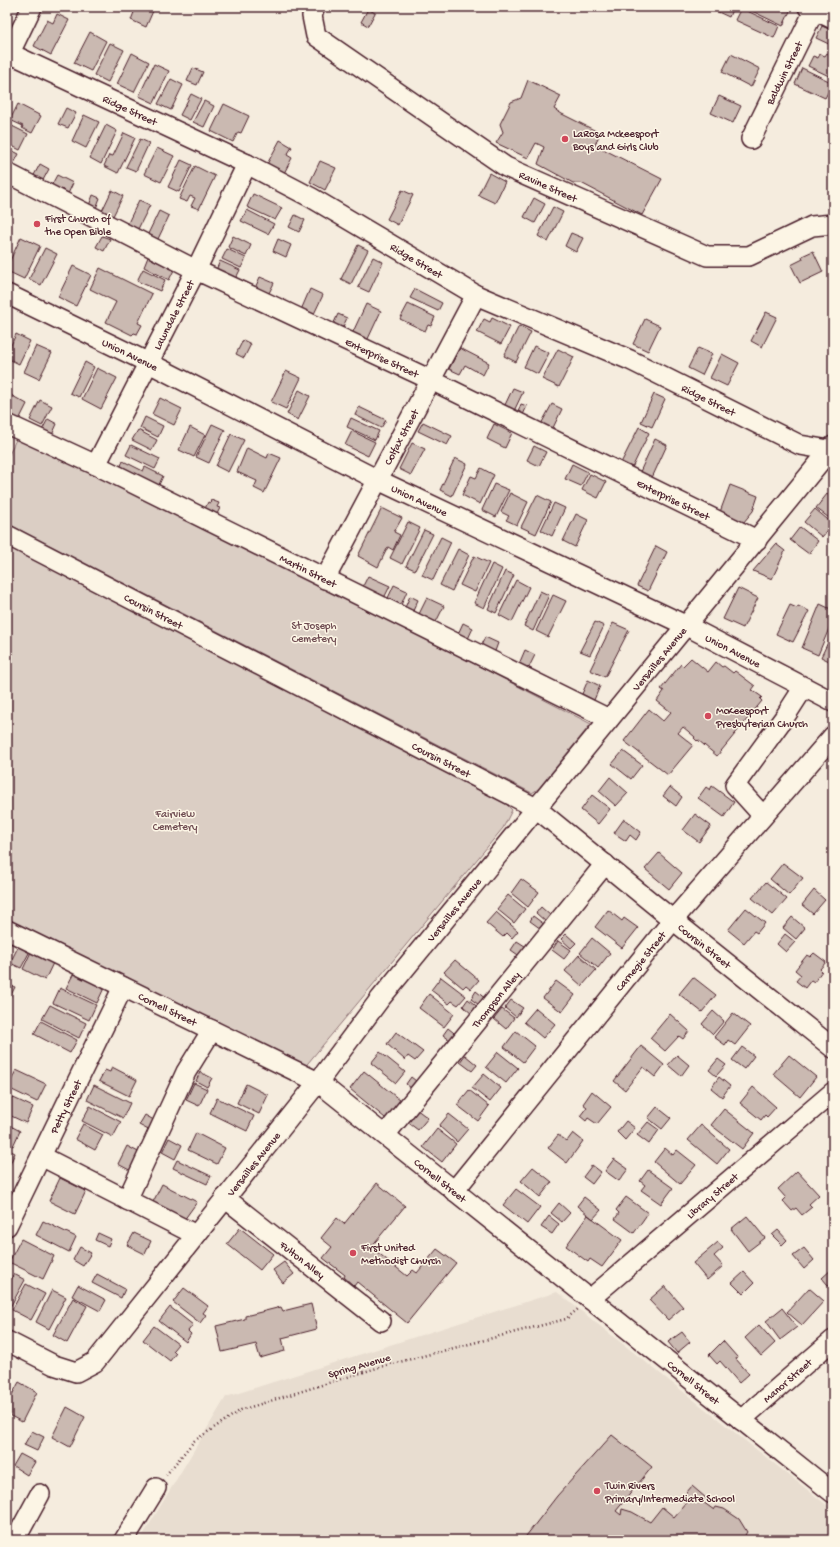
<svg xmlns="http://www.w3.org/2000/svg" width="840" height="1547" font-family="'Gochi Hand',sans-serif">
<rect width="100%" height="100%" fill="#f5ecde"/>
<filter id="ink" filterUnits="userSpaceOnUse"><feTurbulence type="fractalNoise" baseFrequency=".025" numOctaves="2"/><feDisplacementMap in="SourceGraphic" scale="8" xChannelSelector="R" yChannelSelector="G"/><feConvolveMatrix kernelMatrix="1 2 1 2 8 2 1 2 1" color-interpolation-filters="sRGB"/></filter>
<g filter="url(#ink)">
<path fill="#e8ddd0" d="M557 1292 833 1510V1540H140L226 1397Z"/>
<path fill="#dbcec4" stroke="#927678" d="M18 435 320 584 591 724 538 789 532 793 524 789 7 523V459Z
M7 544 242 664 357 728 506 804 512 810 503 828 303 1069 7 924Z"/>
<path fill="#cab9b1" stroke="#4a1f2b" d="M136 7H144L153 11 146 27 131 20Z
M718 7H733L729 17 716 11Z
M754 7H786L791 9 783 26 752 11Z
M741 8 779 26 774 38 735 20Z
M368 9 375 13 368 26 361 22Z
M57 14 69 20 51 55 34 46 47 20 53 23Z
M822 26 833 31V46L816 38Z
M90 32 106 41 91 71 74 63Z
M110 43 124 50 108 82 94 75Z
M132 53 149 62 134 92 117 84Z
M827 53 833 56V73L831 77 808 66 813 56 818 58 820 54 825 56Z
M731 54 760 69 751 87 722 72Z
M154 64 169 71 154 103 139 96Z
M193 68 203 72 197 85 187 81Z
M802 68 833 83 825 98 795 84Z
M171 79 183 85 171 110 158 104Z
M528 80 561 96 554 109 562 114 600 133 595 145 662 179 642 215 581 183H573L538 164 544 147 536 143 528 158 496 143 503 132 500 124 511 102 521 98Z
M191 94 201 99 190 120 180 115Z
M719 96 741 106 733 123 711 113Z
M204 101 214 106 204 127 193 122Z
M18 104 41 116 32 133 22 128 23 126 10 120Z
M224 104 249 116 241 133 238 132 233 142 211 131Z
M66 108 76 113 68 128 58 124Z
M84 115 99 122 86 148 72 141Z
M8 124 28 134 20 150 10 145 11 143 7 141Z
M106 125 117 131 101 164 90 158Z
M124 133 135 138 118 173 104 166 109 155 113 156Z
M140 139 149 143 136 171 126 167Z
M280 140 292 147 287 155 292 158 283 175 266 166Z
M7 148 19 154 11 169 7 167Z
M157 148 174 156 161 182 144 174Z
M181 160 192 165 179 192 168 187Z
M320 161 336 168 325 190 310 182Z
M40 164 49 169 42 182 33 177Z
M195 166 215 176 199 209 191 206 195 198 190 196 187 202 179 199Z
M489 173 505 182 495 203 478 195Z
M57 175 73 183 67 196 50 188Z
M112 190 123 196 112 218 101 213Z
M402 190 413 195 398 225 387 219Z
M253 194 282 208 275 220 247 207Z
M93 195 100 198 95 211 88 208Z
M534 198 545 204 535 223 524 217Z
M139 200 150 205 137 231 127 225Z
M553 207 563 212 548 242 538 236Z
M247 210 274 224 268 234 241 221Z
M159 211 169 216 157 241 147 236Z
M295 215 305 220 299 232 289 227Z
M571 233 583 238 576 252 565 246Z
M102 236 110 239 104 251 96 247Z
M233 236 251 245 246 256 228 247Z
M21 237 40 246 24 279 7 271V267Z
M278 239 291 245 286 257 273 251Z
M358 245 368 250 351 284 341 279Z
M45 248 57 254 41 285 29 279Z
M227 249 246 258 241 268 222 259Z
M813 251 823 272 800 283 791 265 803 259 802 256Z
M148 257 174 270 169 280 144 267Z
M373 257 383 262 369 292 358 287Z
M220 261 240 270 235 280 216 270Z
M73 266 91 275 76 306 58 297Z
M100 268 152 294 138 323 142 325 137 334 134 333 132 335 106 322 116 302 90 289Z
M143 269 165 280 160 291 137 281Z
M260 277 274 283 268 295 255 288Z
M310 289 323 295 313 316 301 310Z
M415 289 442 303 438 311 410 298Z
M366 304 381 311 367 341 352 334Z
M408 304 435 317 431 326 428 325 425 331 400 319Z
M766 312 777 317 762 347 751 341Z
M338 314 347 318 341 331 332 327Z
M492 318 510 327 501 344 477 332 484 319 490 322Z
M645 319 660 326 648 351 633 344Z
M519 326 531 332 516 362 504 356Z
M16 334 30 341 19 364 7 358V354Z
M243 340 251 344 244 358 236 354Z
M36 346 52 353 39 379 24 372Z
M534 346 549 353 538 374 524 367Z
M460 348 489 363 483 375 465 365 460 374 449 369Z
M698 348 712 354 702 375 688 368Z
M558 349 574 357 559 387 542 379Z
M722 354 739 363 727 386 710 378Z
M85 362 94 367 79 397 70 393Z
M97 368 117 378 101 409 82 399Z
M286 371 301 378 286 409 271 402Z
M513 388 523 392 514 411 504 407Z
M299 390 310 396 298 420 287 414Z
M9 394 27 404 19 420 7 414V397Z
M654 394 665 399 652 427 641 422Z
M160 398 182 409 174 425 152 414Z
M40 400 52 406 42 426 30 420Z
M521 404 527 406 522 417 517 415Z
M552 404 562 409 551 432 540 426Z
M359 407 386 420 381 428 355 415Z
M145 417 163 426 158 437 140 428Z
M351 418 379 431 375 440 347 427Z
M48 419 57 424 52 435 42 430Z
M423 422 452 436 447 445 418 431Z
M212 424 225 430 209 463 196 457Z
M494 424 512 433 505 448 487 439Z
M190 427 205 435 194 457 179 450Z
M639 427 649 433 631 470 620 465Z
M138 430 157 440 152 450 132 440Z
M352 431 375 442 368 456 345 445Z
M231 434 244 440 228 472 216 466Z
M655 439 667 445 651 480 639 474Z
M412 443 425 449 411 475 399 469Z
M131 445 160 459 155 469 126 455Z
M534 446 546 452 539 466 527 460Z
M247 448 267 458 269 453 281 458 264 493 254 488 257 481 237 472Z
M455 458 467 464 452 496 440 490Z
M123 461 143 471 145 467 163 476 157 489 119 470Z
M572 464 588 472 581 486 565 479Z
M481 468 494 475 480 504 462 495 471 476 476 478Z
M590 474 606 482 598 498 582 490Z
M494 484 509 490 496 517 482 510Z
M730 485 758 496 753 511 743 523 720 512Z
M510 493 528 502 517 525 506 520 509 516 501 512Z
M827 494 833 499V521L816 508Z
M537 495 551 502 536 534 521 527Z
M211 500 219 503 217 507 220 508 215 518 203 513 208 502 210 503Z
M554 503 565 508 552 536 541 530Z
M382 508 402 518 394 532 400 535 393 550 388 547 378 567 358 556Z
M815 509 833 524 822 537 804 522Z
M576 514 588 520 575 547 563 541Z
M408 522 420 528 402 564 390 558Z
M800 527 818 541 809 554 790 540Z
M424 530 433 534 415 570 406 566Z
M441 537 451 542 433 580 422 575Z
M776 544 785 551 772 579 753 571Z
M656 546 667 552 648 591 637 586Z
M458 549 469 555 452 591 440 585Z
M474 556 489 563 475 592 460 585Z
M492 564 502 569 484 608 474 603Z
M505 571 514 575 496 613 488 609Z
M368 576 390 586 383 600 361 590Z
M516 580 529 587 512 622 499 615Z
M394 585 407 591 401 605 388 598Z
M738 588 758 598 743 628 723 619Z
M540 591 549 595 533 631 524 626Z
M553 595 566 601 548 637 536 631Z
M410 596 418 600 412 613 404 610Z
M427 598 444 606 436 622 419 614Z
M820 604 833 610V619L818 655 802 648Z
M790 605 797 608 798 606 809 611 793 642 776 634Z
M595 622 604 626 590 655 580 651Z
M463 623 473 628 467 641 457 636Z
M613 623 629 630 605 677 590 670Z
M832 634 833 635V663L821 657Z
M485 637 498 643 494 654 480 648Z
M525 650 535 655 528 669 519 664Z
M691 658 708 672 716 662 722 667 724 666 733 673 735 671 755 686 752 690 762 697 760 699 762 701 717 756 698 740 697 741 694 738 695 737 683 727 678 733 693 745 668 775 624 741 649 709 663 721 671 712 657 701 664 691 661 689 681 664 683 666Z
M588 680 600 686 594 700 582 694Z
M623 751 642 765 631 779 612 764Z
M610 777 628 793 616 806 599 791Z
M712 786 734 802 724 817 698 798 706 787 710 790Z
M670 787 682 797 676 806 663 796Z
M592 795 610 809 598 824 581 810Z
M695 814 711 826 699 842 683 830Z
M624 819 641 832 636 840 630 835 626 841 614 833Z
M659 853 682 873 669 889 645 869Z
M783 863 803 878 789 895 770 879Z
M521 879 539 892 528 907 511 893Z
M766 882 787 899 773 915 752 898Z
M814 890 825 900 813 914 802 905Z
M508 895 525 909 514 923 497 909Z
M541 907 551 916 546 922 536 913Z
M746 908 765 923 757 933 754 931 744 943 728 930Z
M608 910 622 921 624 918 638 928 622 948 595 927Z
M496 912 518 931 512 938 507 933 503 937 486 923Z
M533 916 545 925 541 929 530 921Z
M792 917 805 928 796 939 783 928Z
M566 934 576 943 571 948 561 939Z
M785 934 795 942 786 952 777 944Z
M592 938 610 953 598 968 580 953Z
M517 941 528 948 521 957 511 950Z
M558 941 571 950 564 959 552 950Z
M19 945 30 951 21 968 10 963Z
M31 952 53 963 45 980 23 969Z
M814 953 826 962 820 969 822 971 814 982 811 980 805 988 796 981 801 975 795 970 807 955 810 957Z
M579 955 596 970 582 986 565 971Z
M455 960 479 980 471 989 466 985 463 988 444 972Z
M74 973 104 988 97 1003 66 988Z
M441 977 466 996 458 1005 452 1001 449 1004 431 990Z
M693 977 716 995 702 1012 679 994Z
M556 981 575 995 562 1012 543 998Z
M7 984 15 987 9 999 7 998Z
M60 988 96 1005 89 1020 53 1003Z
M476 991 487 1000 482 1007 471 999Z
M429 994 454 1014 444 1027 419 1008Z
M468 999 480 1009 474 1016 463 1006Z
M511 1000 523 1008 516 1017 505 1008Z
M50 1005 86 1023 79 1038 42 1019Z
M536 1008 555 1024 543 1038 524 1022Z
M502 1009 514 1018 506 1029 494 1019Z
M713 1011 724 1021 713 1034 702 1024Z
M733 1013 750 1026 735 1045 728 1040 725 1045 714 1037Z
M670 1014 689 1031 683 1039 679 1036 665 1051 650 1038Z
M41 1021 77 1040 70 1053 34 1034Z
M448 1028 459 1037 454 1043 443 1035Z
M516 1031 535 1046 523 1062 504 1047Z
M396 1032 423 1052 415 1061 408 1056 405 1060 387 1044Z
M641 1046 664 1065 655 1077 643 1067 625 1090 614 1081Z
M742 1047 754 1056 744 1069 732 1060Z
M380 1052 405 1072 396 1083 371 1063Z
M498 1052 518 1068 506 1083 486 1067Z
M465 1055 477 1065 472 1071 460 1062Z
M677 1055 689 1065 681 1076 668 1065Z
M789 1055 816 1077 800 1097 773 1074Z
M718 1059 726 1065 716 1076 709 1070Z
M112 1067 137 1080 129 1096 99 1081 105 1070 110 1072Z
M16 1070 46 1084 37 1102 8 1088Z
M364 1071 406 1105 391 1123 350 1089Z
M200 1072 212 1078 207 1087 196 1081Z
M484 1074 501 1088 490 1102 472 1088Z
M411 1077 421 1085 416 1092 406 1084Z
M719 1077 730 1086 722 1097 711 1088Z
M194 1083 207 1089 199 1106 186 1100Z
M246 1084 268 1095 259 1114 237 1103Z
M94 1085 130 1103 123 1118 87 1100Z
M753 1087 776 1107 767 1117 765 1115 761 1120 740 1103Z
M469 1090 489 1106 478 1121 457 1105Z
M592 1091 611 1107 597 1124 588 1118 586 1121 580 1116 587 1107 583 1104Z
M7 1095 33 1107 26 1123 7 1114Z
M217 1098 254 1116 247 1131 210 1113Z
M90 1106 121 1122 113 1137 82 1121Z
M657 1107 671 1118 662 1129 648 1118Z
M416 1109 428 1118 418 1130 406 1121Z
M724 1109 754 1133 742 1149 711 1125Z
M449 1114 468 1129 457 1142 439 1126Z
M145 1115 159 1123 154 1133 139 1125Z
M626 1121 635 1128 625 1140 617 1132Z
M648 1122 659 1130 649 1144 637 1135Z
M7 1124 20 1131 13 1146 7 1143Z
M83 1124 103 1135 95 1150 75 1139Z
M701 1125 729 1149 717 1164 688 1140Z
M437 1129 456 1144 442 1162 423 1147Z
M196 1133 225 1148 217 1164 188 1150Z
M573 1133 583 1141 567 1163 548 1148 558 1135 567 1141Z
M169 1138 182 1145 175 1159 162 1152Z
M127 1146 142 1154 133 1172 118 1164Z
M665 1148 673 1155 677 1150 696 1165 680 1184 654 1162Z
M7 1149 15 1153 7 1171Z
M614 1159 628 1169 619 1181 605 1171Z
M177 1160 211 1176 207 1184 173 1168Z
M592 1165 601 1172 592 1184 583 1177Z
M533 1167 552 1182 540 1197 521 1181Z
M648 1170 673 1188 661 1204 641 1190 645 1185 640 1181Z
M797 1171 819 1195 809 1204 812 1207 802 1215 796 1208 792 1211 783 1201 786 1198 778 1189Z
M60 1178 86 1191 75 1214 49 1201Z
M377 1183 405 1206 371 1247 407 1276 413 1270 417 1273 437 1249 456 1263 407 1323 357 1282 354 1286 344 1277 345 1275 323 1258 332 1247 321 1238 337 1218 344 1224Z
M162 1184 197 1202 184 1220 152 1204Z
M516 1189 540 1207 527 1224 503 1205Z
M584 1197 601 1210 593 1219 577 1206Z
M626 1197 648 1213 634 1233 615 1219 619 1213 616 1210Z
M559 1203 570 1213 562 1222 551 1213Z
M588 1215 622 1240 602 1267 590 1259 588 1262 566 1246Z
M549 1216 559 1224 552 1234 541 1227Z
M747 1216 765 1238 748 1251 731 1229Z
M43 1221 76 1237 69 1252 36 1235Z
M240 1228 273 1254 260 1270 227 1244Z
M778 1230 787 1240 782 1245 772 1235Z
M98 1233 111 1239 108 1246 95 1240Z
M134 1233 151 1241 145 1254 127 1245Z
M21 1239 54 1256 43 1279 9 1262Z
M718 1242 723 1248 714 1256 723 1266 707 1280 693 1263Z
M80 1247 91 1253 83 1266 73 1260Z
M804 1248 814 1260 804 1269 793 1256Z
M284 1262 294 1274 283 1283 273 1270Z
M833 1268V1291L822 1278Z
M744 1272 754 1283 743 1294 732 1283Z
M14 1274 25 1280 9 1309 7 1308V1279L10 1280Z
M97 1274 125 1289 121 1298 92 1283Z
M26 1284 45 1294 31 1320 12 1310Z
M78 1285 106 1300 100 1311 72 1296Z
M665 1286 683 1307 668 1320 649 1300Z
M184 1288 208 1306 203 1313 206 1315 200 1323 173 1302Z
M809 1288 824 1301 802 1325 787 1312Z
M52 1290 66 1297 49 1329 36 1322Z
M73 1298 87 1306 67 1343 53 1335Z
M311 1304 317 1329 282 1338 285 1351 260 1358 256 1344 222 1352 216 1326 245 1319V1316L281 1307 283 1311Z
M170 1307 193 1325 188 1331 191 1334 186 1342 159 1321Z
M782 1308 797 1327 780 1340 766 1321Z
M759 1325 775 1343 761 1356 745 1338Z
M154 1326 178 1344 173 1350 176 1353 170 1361 143 1340Z
M682 1332 690 1342 677 1353 668 1342Z
M723 1341 737 1357 736 1359 749 1374 739 1383 720 1361 717 1364 709 1355Z
M19 1382 37 1392 22 1422 7 1414V1404Z
M67 1407 85 1417 70 1447 52 1437Z
M32 1431 44 1437 37 1451 24 1445Z
M612 1435 652 1467 616 1511 621 1515 622 1509 632 1512 650 1522 662 1507 674 1517 686 1503 681 1499 692 1486 706 1498 703 1502 714 1510 716 1507 724 1509 739 1519 747 1532 745 1535 751 1540H523L557 1496Z
M20 1454 35 1462 27 1475 13 1466Z"/>
<g fill="none" stroke-linecap="round" stroke-linejoin="round">
<g stroke="#4a1f2b" stroke-width="22">
<g id="minor">
<path id="s1" d="M315 7 312 16 316 36 506 167 707 256H749L812 226 833 224"/>
<path d="M808 7 833 19"/>
<path id="s2" d="M7 52 247 164 312 198 476 295 630 360 800 445 829 450 833 453"/>
<path d="M7 59 32 7"/>
<path id="s3" d="M751 139 816 7"/>
<path id="s4" d="M7 173 196 270 431 380 757 540"/>
<path id="s5" d="M7 294 149 363 378 480 685 625 833 702"/>
<path id="s6" d="M7 424 96 465 609 719"/>
<path id="s7" d="M96 465 196 270 247 164"/>
<path id="s8" d="M7 535 536 808 673 920 833 1048"/>
<path id="s9" d="M325 579 476 295"/>
<path d="M763 816 735 785 786 715 804 687"/>
<path id="s10" d="M7 930 318 1082 833 1493"/>
<path id="s11" d="M385 1135 605 864"/>
<path d="M41 1156 196 1235"/>
<path id="s12" d="M454 1191 673 920 833 736"/>
<path id="s13" d="M225 1198 381 1321"/>
<path d="M127 1200 186 1072 212 1030"/>
<path id="s14" d="M7 1226 123 987"/>
<path id="s15" d="M590 1299 833 1092"/>
<path id="s16" d="M7 1341 54 1365 76 1372 95 1362 318 1082 380 999 833 446"/>
<path id="s17" d="M741 1420 833 1340"/>
<path d="M15 1540 40 1494"/>
<path d="M124 1540 156 1488"/>
</g>
</g>
<path stroke="#4a1f2b" stroke-width="2.5" stroke-dasharray="1 3" stroke-linecap="butt" d="M166 1475 194 1441 241 1410 380 1367 566 1319 578 1309"/>
<use href="#minor" stroke="#fcf5e5" stroke-width="19"/>
</g>
</g>
<g fill="#d1495b" stroke="#fcf5e5" stroke-width="1.5">
<circle cx="565" cy="139" r="4"/>
<circle cx="37" cy="224" r="4"/>
<circle cx="708" cy="716" r="4"/>
<circle cx="353" cy="1253" r="4"/>
<circle cx="597" cy="1491" r="4"/>
</g>
<g text-anchor="middle" stroke-width="3" stroke-linejoin="round" paint-order="stroke">
<g font-size="11" fill="#4a1f2b" stroke="#fcf5e5">
<text dy="4" stroke="none"><textPath href="#s3" startOffset="74">Baldwin Street</textPath></text>
<text dy="4" stroke="none"><textPath href="#s2" startOffset="136">Ridge Street</textPath></text>
<text dy="4" stroke="none"><textPath href="#s1" startOffset="307">Ravine Street</textPath></text>
<text dy="4" stroke="none"><textPath href="#s2" startOffset="460">Ridge Street</textPath></text>
<text dy="4" stroke="none"><textPath href="#s7" startOffset="169">Lawndale Street</textPath></text>
<text dy="4" stroke="none"><textPath href="#s5" startOffset="137">Union Avenue</textPath></text>
<text dy="4" stroke="none"><textPath href="#s4" startOffset="418">Enterprise Street</textPath></text>
<text dy="4" stroke="none"><textPath href="#s2" startOffset="784">Ridge Street</textPath></text>
<text dy="4" stroke="none"><textPath href="#s9" startOffset="161">Colfax Street</textPath></text>
<text dy="4" stroke="none"><textPath href="#s5" startOffset="461">Union Avenue</textPath></text>
<text dy="4" stroke="none"><textPath href="#s4" startOffset="742">Enterprise Street</textPath></text>
<text dy="4" stroke="none"><textPath href="#s6" startOffset="335">Martin Street</textPath></text>
<text dy="4" stroke="none"><textPath href="#s8" startOffset="165">Coursin Street</textPath></text>
<text dy="4" stroke="none"><textPath href="#s5" startOffset="809">Union Avenue</textPath></text>
<text dy="4" stroke="none"><textPath href="#s16" startOffset="999">Versailles Avenue</textPath></text>
<text dy="4" stroke="none"><textPath href="#s8" startOffset="489">Coursin Street</textPath></text>
<text dy="4" stroke="none"><textPath href="#s16" startOffset="675">Versailles Avenue</textPath></text>
<text dy="4" stroke="none"><textPath href="#s8" startOffset="813">Coursin Street</textPath></text>
<text dy="4" stroke="none"><textPath href="#s12" startOffset="296">Carnegie Street</textPath></text>
<text dy="4" stroke="none"><textPath href="#s11" startOffset="175">Thompson Alley</textPath></text>
<text dy="4" stroke="none"><textPath href="#s10" startOffset="179">Cornell Street</textPath></text>
<text dy="4" stroke="none"><textPath href="#s14" startOffset="133">Petty Street</textPath></text>
<text dy="4" stroke="none"><textPath href="#s16" startOffset="351">Versailles Avenue</textPath></text>
<text dy="4" stroke="none"><textPath href="#s10" startOffset="503">Cornell Street</textPath></text>
<text dy="4" stroke="none"><textPath href="#s15" startOffset="160">Library Street</textPath></text>
<text dy="4" stroke="none"><textPath href="#s13" startOffset="99">Fulton Alley</textPath></text>
<text transform="translate(359 1365) rotate(-16)" y="4">Spring Avenue</text>
<text dy="4" stroke="none"><textPath href="#s17" startOffset="61">Manor Street</textPath></text>
<text dy="4" stroke="none"><textPath href="#s10" startOffset="827">Cornell Street</textPath></text>
</g>
<g font-size="11" fill="#4a1f2b" stroke="#fcf5e5" text-anchor="start">
<text x="573" y="137">LaRosa Mckeesport<tspan x="573" dy="13">Boys and Girls Club</tspan></text>
<text x="45" y="222">First Church of<tspan x="45" dy="13">the Open Bible</tspan></text>
<text x="716" y="714">McKeesport<tspan x="716" dy="13">Presbyterian Church</tspan></text>
<text x="361" y="1251">First United<tspan x="361" dy="13">Methodist Church</tspan></text>
<text x="605" y="1489">Twin Rivers<tspan x="605" dy="13">Primary/Intermediate School</tspan></text>
</g>
<g font-size="11" fill="#6e4b51" stroke="#fcf5e5">
<text x="314" y="629">St Joseph<tspan x="314" dy="13">Cemetery</tspan></text>
<text x="175" y="817">Fairview<tspan x="175" dy="13">Cemetery</tspan></text>
</g>
</g>
<rect width="840" height="1547" fill="none" stroke="#fcf5e5" stroke-width="24"/>
<rect x="12" y="12" width="816" height="1523" fill="none" stroke="#4a1f2b" stroke-width="1.5" filter="url(#ink)"/>
</svg>
